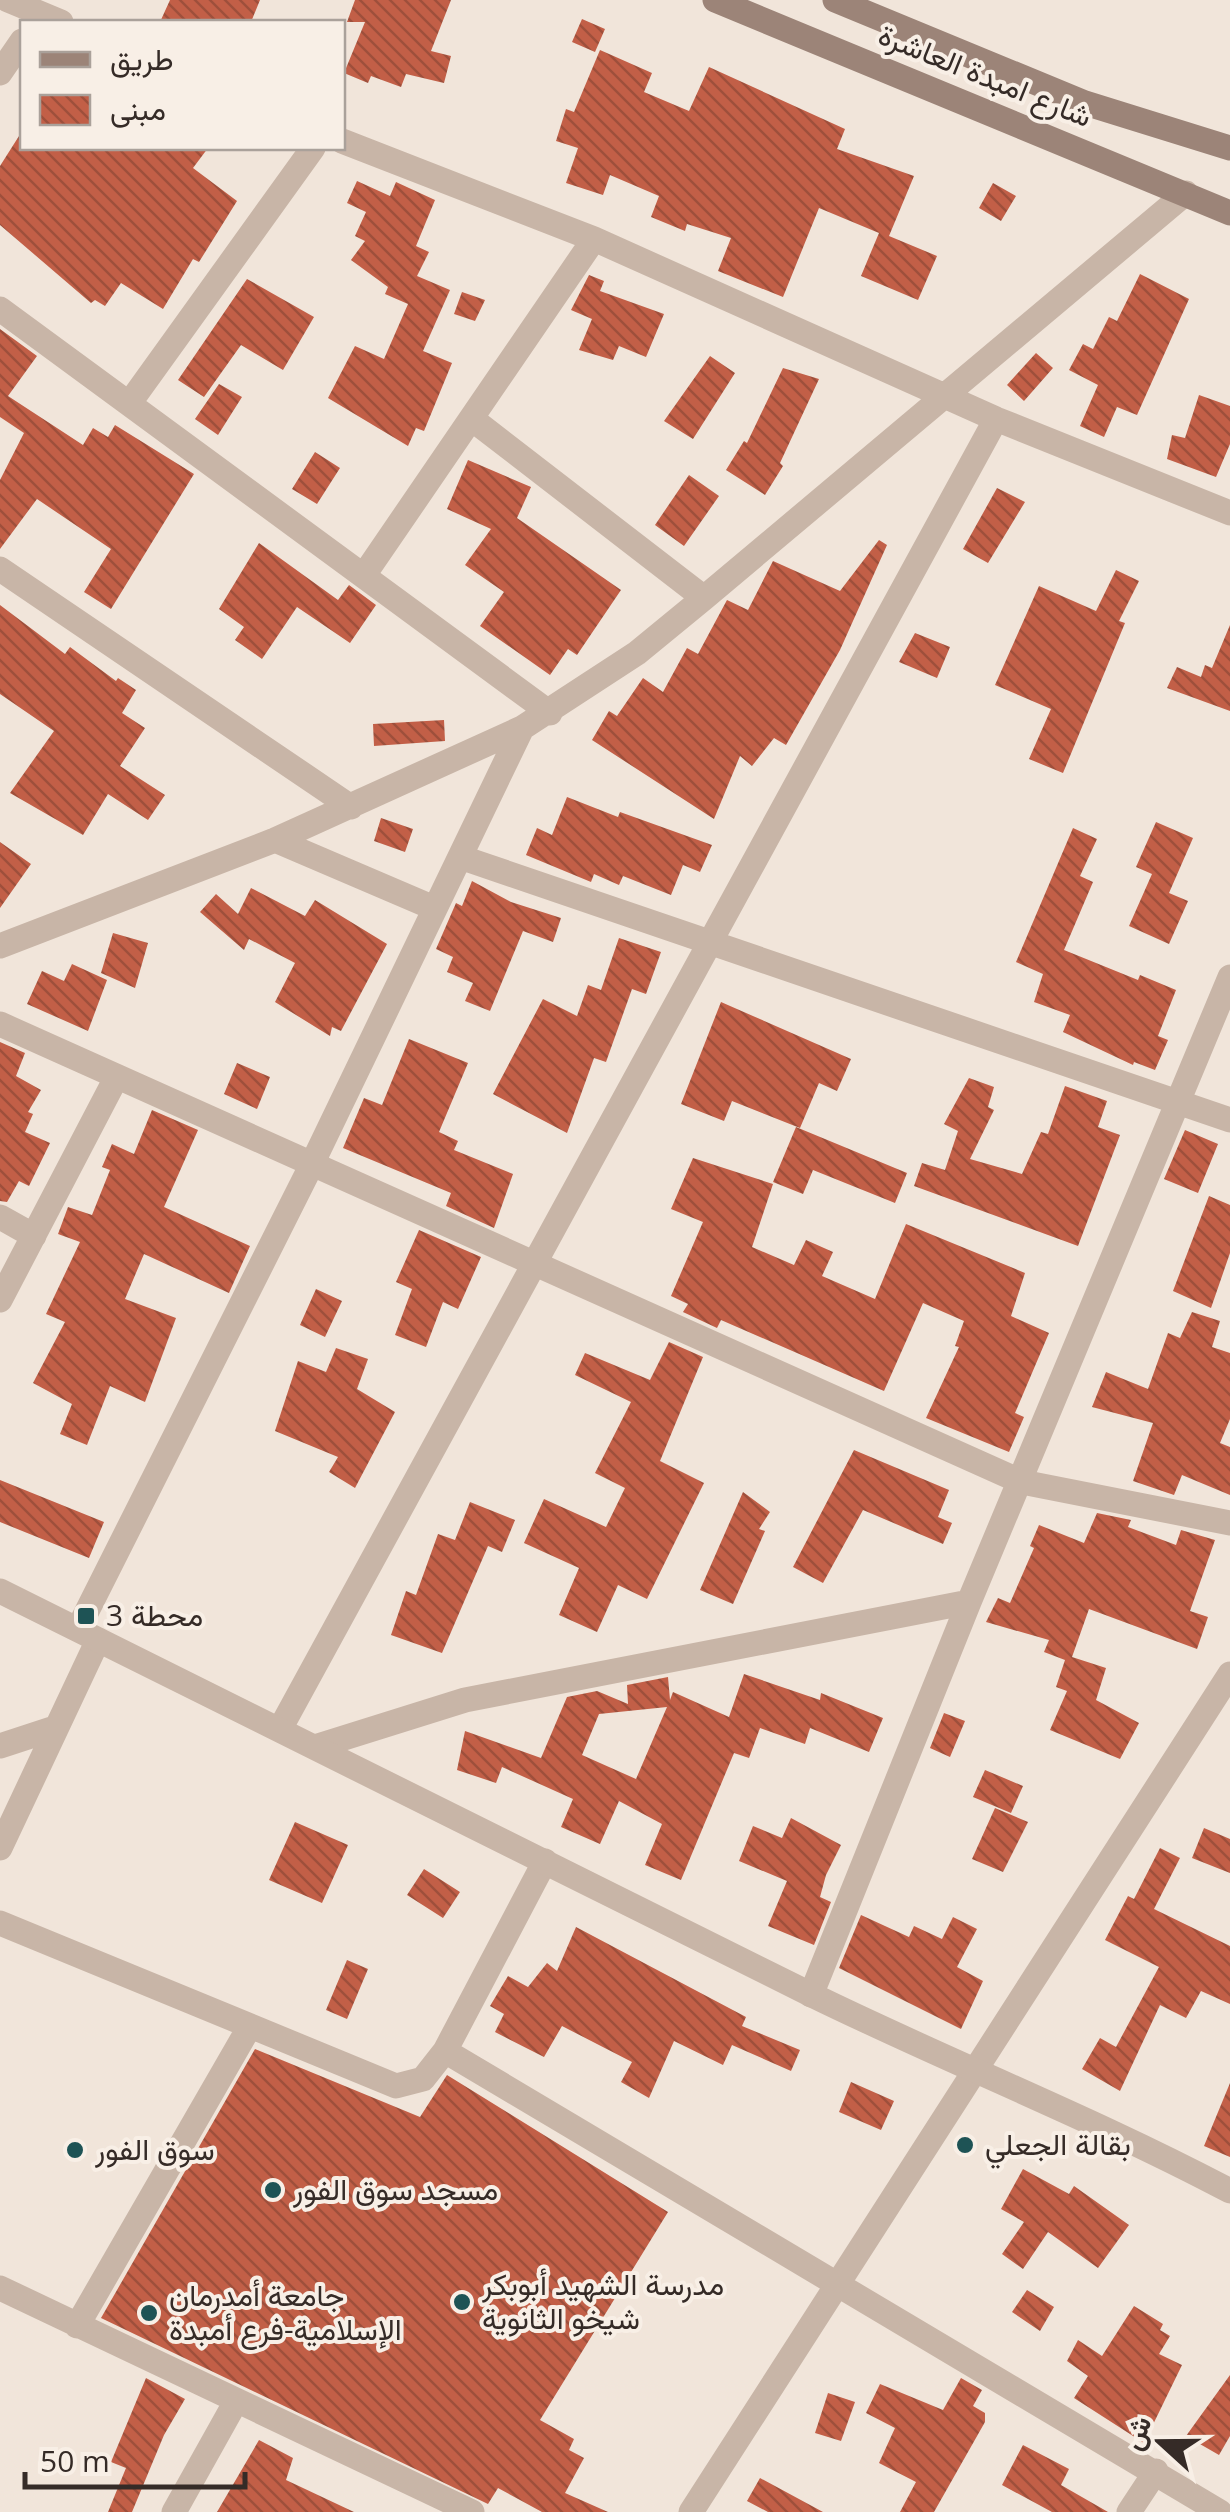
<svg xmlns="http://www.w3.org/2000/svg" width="1230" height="2512" font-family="'Open Sans',Vazirmatn,sans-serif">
<defs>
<pattern id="building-back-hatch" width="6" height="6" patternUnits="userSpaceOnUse" patternTransform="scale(2.5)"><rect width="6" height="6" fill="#c25f47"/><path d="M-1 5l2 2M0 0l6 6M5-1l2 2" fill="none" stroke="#9e4f3b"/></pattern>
</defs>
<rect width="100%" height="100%" fill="#f1e5da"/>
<path fill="url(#building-back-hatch)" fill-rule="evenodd" d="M170 0H260L251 22H160Z
M355 0H451L431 51 451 56 444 83 406 74 401 87 371 76 368 83 344 73 365 22H347Z
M582 19 605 29 595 52 572 42Z
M600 50 652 73 644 92 689 111 709 67 845 129 837 149 914 176 889 236 937 256 918 300 861 276 879 233 819 208 783 297 718 271 731 238 687 224 685 231 651 217 659 196 610 175 603 195 566 183 578 148 556 141 566 109 574 112Z
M19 136 22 148H208L193 168 237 201 199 262 193 259 163 309 121 283 105 306 95 300 91 303 0 225V166Z
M357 181 390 196 396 182 435 200 416 246 429 252 417 276 450 290 423 351 452 363 424 431 416 428 408 446 328 398 355 346 384 359 408 304 385 294 388 287 351 260 365 241 355 236 366 212 347 203Z
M993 183 1016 196 1001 221 979 208Z
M1140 274 1189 299 1137 415 1117 407 1104 437 1080 426 1098 385 1069 370 1083 344 1093 349 1109 317 1117 321Z
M589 275 604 281 600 291 664 314 646 357 619 346 613 360 579 350 592 319 571 310Z
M247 279 314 317 283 370 241 345 204 397 178 380Z
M462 292 485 300 475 321 454 314Z
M0 329 37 356 8 396 83 445 93 428 108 437 115 425 194 474 111 609 84 592 111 549 37 499 0 549V480L24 433 0 417Z
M1036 353 1053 368 1024 401 1007 385Z
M710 356 735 373 693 439 664 421Z
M783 368 819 379 780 463 783 466 765 495 726 470 744 441 747 443Z
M219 384 242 397 218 435 195 419Z
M1199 395 1230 406V444L1216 477 1167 459 1172 435 1185 438Z
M315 452 340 468 317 504 292 489Z
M468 460 531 487 517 518 621 590 577 655 568 649 550 675 480 626 504 592 465 565 491 529 447 509Z
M689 475 719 496 684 546 655 525Z
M997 488 1025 502 988 563 963 549Z
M879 540 887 545 840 650 786 745 774 738 752 766 740 756 714 819 592 740 609 711 617 716 643 678 663 692 687 648 698 654 727 600 748 610 773 561 840 591Z
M259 543 338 600 349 585 376 605 350 643 297 607 262 659 235 640 244 627 219 609Z
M1116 570 1139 581 1119 621 1125 623 1063 773 1029 759 1051 709 995 685 1039 586 1096 611Z
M0 605 65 654 70 647 116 681 118 678 136 690 122 713 145 728 120 766 165 795 148 820 108 794 83 835 10 793 54 731 0 694Z
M1230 625V711L1167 688 1177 667 1201 677 1205 665 1212 668Z
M915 633 950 647 937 678 899 662Z
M444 720 445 741 374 746 373 724Z
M567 797 618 817 620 812 712 845 700 872 683 865 671 895 623 876 619 885 594 874 591 882 526 855 537 828 552 835Z
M381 818 413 829 405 852 374 841Z
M1156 822 1193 838 1169 893 1188 901 1169 944 1129 926 1152 874 1136 867Z
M1073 828 1097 839 1080 876 1093 882 1064 950 1138 980 1140 975 1176 990 1158 1036 1168 1040 1155 1070 1134 1062 1133 1065 1063 1032 1070 1015 1034 1002 1043 974 1016 962Z
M0 842 31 864 0 908Z
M472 881 511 902 561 918 553 942 523 931 490 1011 465 1001 473 983 447 972 453 957 436 949 456 903 462 906Z
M251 888 305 916 315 900 387 944 341 1031 332 1027 330 1036 275 1002 295 963 249 939 244 950 200 912 216 894 238 914Z
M113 933 148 943 135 988 101 973Z
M619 938 661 952 646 994 632 989 606 1062 594 1058 567 1133 493 1094 543 999 577 1016 588 985 601 990Z
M72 964 107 980 88 1031 27 1004 42 971 64 981Z
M721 1002 851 1059 837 1091 819 1083 800 1128 732 1101 724 1121 681 1104Z
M409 1039 468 1063 439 1132 458 1141 454 1150 513 1174 494 1228 446 1206 451 1193 343 1148 364 1098 382 1105Z
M0 1042 25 1053 16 1076 41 1090 28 1112 33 1114 25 1132 50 1143 29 1186 19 1181 7 1202 0 1201Z
M237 1063 270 1077 257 1109 224 1094Z
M969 1078 994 1087 988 1107 994 1110 970 1159 1022 1174 1041 1132 1048 1134 1065 1086 1107 1101 1098 1127 1120 1135 1078 1246 914 1186 922 1163 945 1170 958 1131 944 1124Z
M152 1110 198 1130 164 1207 250 1246 229 1293 144 1254 125 1299 176 1318 145 1402 110 1386 87 1445 60 1434 72 1404 33 1383 65 1322 46 1314 80 1242 58 1234 68 1207 92 1215 110 1170 102 1167 112 1144 134 1154Z
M796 1127 907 1173 895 1203 813 1170 803 1194 773 1182Z
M1185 1130 1218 1144 1198 1193 1164 1179Z
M693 1158 773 1184 752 1247 794 1265 806 1240 833 1252 822 1276 875 1299 906 1224 1025 1273 1011 1316 1049 1333 1015 1413 1024 1417 1009 1452 926 1418 959 1347 955 1346 964 1321 923 1303 884 1391 721 1320 717 1328 683 1312 688 1304 671 1296 703 1222 671 1209Z
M1209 1196 1230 1205V1253L1211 1308 1173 1291Z
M419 1230 481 1257 458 1309 443 1302 426 1347 395 1335 412 1289 396 1282Z
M316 1289 342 1301 325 1337 300 1325Z
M1192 1312 1220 1321 1212 1347 1230 1353V1419L1220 1443 1230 1447V1495L1182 1475 1174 1495 1133 1481 1153 1423 1092 1407 1106 1372 1148 1389 1168 1333 1180 1338Z
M669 1342 703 1357 660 1461 704 1483 647 1599 618 1585 597 1632 559 1615 579 1568 524 1543 544 1499 606 1527 625 1488 595 1473 631 1402 575 1375 585 1353 650 1380Z
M336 1348 368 1359 357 1389 395 1412 355 1488 329 1472 338 1457 275 1431 298 1361 326 1372Z
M854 1450 949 1490 938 1517 952 1523 943 1544 863 1510 823 1583 793 1567Z
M0 1480 104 1522 89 1558 0 1522Z
M743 1492 770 1512 759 1529 765 1531 733 1604 700 1590Z
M470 1502 515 1520 502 1552 488 1546 442 1653 391 1635 406 1591 416 1595 438 1534 455 1540Z
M1097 1513 1131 1520 1128 1527 1176 1545 1181 1530 1215 1540 1190 1611 1208 1617 1197 1649 1089 1609 1072 1657 1106 1668 1096 1700 1139 1723 1120 1759 1050 1730 1067 1691 1056 1687 1065 1660 1044 1652 1049 1640 986 1622 998 1598 1010 1603 1034 1548 1030 1546 1039 1525 1084 1543Z
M744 1674 820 1700 821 1693 883 1718 869 1752 810 1728 805 1744 760 1728 749 1758 734 1753 681 1880 645 1865 662 1824 619 1801 600 1844 561 1827 573 1799 502 1767 496 1783 457 1770 465 1731 541 1758 567 1697 597 1691 628 1704 627 1685 668 1677 670 1700 673 1692 729 1717ZM667 1707 636 1779 582 1755 599 1714Z
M944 1713 965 1721 950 1757 930 1748Z
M985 1770 1023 1786 1011 1813 973 1797Z
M995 1808 1028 1822 1003 1872 972 1859Z
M791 1818 841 1845 826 1875 820 1897 831 1902 814 1945 768 1926 787 1881 739 1861 753 1826 782 1838Z
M295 1822 348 1845 322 1903 269 1880Z
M1204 1828 1230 1839V1873L1192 1858Z
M1160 1848 1180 1858 1154 1909 1230 1946V2004L1201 1991 1186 2018 1160 2005 1120 2091 1082 2069 1100 2038 1116 2047 1159 1967 1105 1940 1128 1896 1134 1899Z
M424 1869 460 1892 443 1918 407 1895Z
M861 1915 909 1937 914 1926 942 1939 953 1917 977 1929 957 1967 983 1981 961 2029 839 1968Z
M576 1927 746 2017 742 2026 800 2050 791 2071 732 2045 723 2065 674 2041 649 2098 621 2082 632 2062 562 2026 544 2057 495 2032 504 2014 490 2006 508 1976 528 1987 547 1963 557 1971Z
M347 1960 368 1969 347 2019 326 2010Z
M255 2049 420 2117 447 2075 668 2212 540 2420 574 2439 569 2450 584 2458 565 2493 608 2512H542L498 2488 488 2504 101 2318Z
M851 2082 894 2101 881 2130 839 2112Z
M1230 2083V2157L1204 2146Z
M1023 2169 1069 2194 1074 2186 1129 2225 1098 2268 1048 2232 1023 2269 1002 2254 1024 2222 1001 2209Z
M1027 2290 1054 2307 1040 2331 1012 2312Z
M1134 2306 1163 2324 1160 2330 1170 2336 1159 2354 1182 2365 1144 2443 1074 2398 1088 2376 1067 2361 1078 2340 1102 2356Z
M1230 2375V2436L1219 2455 1186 2436Z
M146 2378 185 2399 164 2435 132 2512H108L126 2468 111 2462Z
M961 2378 982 2390 973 2406 985 2413V2422L934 2512H900L916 2482 879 2463 895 2428 866 2413 880 2384 943 2410Z
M828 2393 855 2402 841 2441 815 2433Z
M259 2440 293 2458 286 2480 354 2512H217Z
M1023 2445 1069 2469 1061 2485 1108 2512H1052L1002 2485Z
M760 2478 823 2512H768L747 2501Z"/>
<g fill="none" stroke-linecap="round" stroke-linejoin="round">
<path stroke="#c8b5a7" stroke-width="25" d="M8 0 61 22
M0 73 22 41
M342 141 594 239 996 419 1230 513
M0 309 550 713
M131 401 313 148
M472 419 704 598
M0 569 351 807
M364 575 594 239
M275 840 434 908
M460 857 1230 1120
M0 946 275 840 522 728 637 653 704 598 1186 193
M0 1024 1022 1482 1230 1523
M0 1217 34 1236
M0 1300 116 1078
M78 1629 312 1164 522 728
M280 1729 996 419
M0 1746 55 1728
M315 1747 465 1700 969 1602
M0 1848 98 1640
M0 1923 396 2086 423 2079 445 2051 545 1861
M811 1995 969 1602 1230 977
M445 2051 1220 2512
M0 2288 472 2512
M77 2326 250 2026
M174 2512 235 2403
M691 2512 1230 1674
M1129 2512 1156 2471"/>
<path stroke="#c8b5a7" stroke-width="25" d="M0 1591C272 1724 541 1862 812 1995 951 2063 1094 2119 1230 2191"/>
<path stroke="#9c8478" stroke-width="25" d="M715 0 1230 213
M835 0 1085 103 1230 148"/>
</g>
<g fill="#1e5355" stroke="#f8efe6" stroke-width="4">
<rect x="76" y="1606" width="20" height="20" rx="5"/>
<circle cx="965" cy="2145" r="10"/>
<circle cx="75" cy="2150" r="10"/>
<circle cx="273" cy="2190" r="10"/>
<circle cx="462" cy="2302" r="10"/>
<circle cx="149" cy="2313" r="10"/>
</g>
<g text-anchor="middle" stroke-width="8" stroke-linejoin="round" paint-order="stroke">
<g font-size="30" fill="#352b27" stroke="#f8efe6">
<text transform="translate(985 76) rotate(22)" y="10">شارع امبدة العاشرة</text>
</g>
<g font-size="30" fill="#352b27" stroke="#f8efe6" text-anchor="start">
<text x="106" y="1626">محطة 3</text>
<text x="985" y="2155">بقالة الجعلي</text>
<text x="95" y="2160">سوق الفور</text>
<text x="293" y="2200">مسجد سوق الفور</text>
<text x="482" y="2295">مدرسة الشهيد أبوبكر<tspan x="482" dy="34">شيخو الثانوية</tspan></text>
<text x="169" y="2306">جامعة أمدرمان<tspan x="169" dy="34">الإسلامية-فرع أمبدة</tspan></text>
</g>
</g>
<rect x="20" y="20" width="325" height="130" fill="#f8efe6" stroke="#aaa19a" stroke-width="2.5"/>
<rect x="40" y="52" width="50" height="15" fill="#9c8478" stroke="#aaa19a" stroke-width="2.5"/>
<text x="110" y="70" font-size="30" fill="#352b27">طريق</text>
<rect x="40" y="95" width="50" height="30" fill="url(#building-back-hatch)" stroke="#aaa19a" stroke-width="2.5"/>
<text x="110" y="120" font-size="30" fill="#352b27">مبنى</text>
<g transform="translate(1160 2442) rotate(291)" stroke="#f8efe6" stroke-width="8" paint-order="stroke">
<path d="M0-8L18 38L0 25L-18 38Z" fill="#352b27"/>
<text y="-15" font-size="28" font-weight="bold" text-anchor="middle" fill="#352b27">ش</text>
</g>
<path d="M25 2472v15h220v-15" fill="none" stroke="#352b27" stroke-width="5"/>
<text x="40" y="2472" font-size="30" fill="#352b27" stroke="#f8efe6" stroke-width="8" paint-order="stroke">50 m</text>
</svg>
